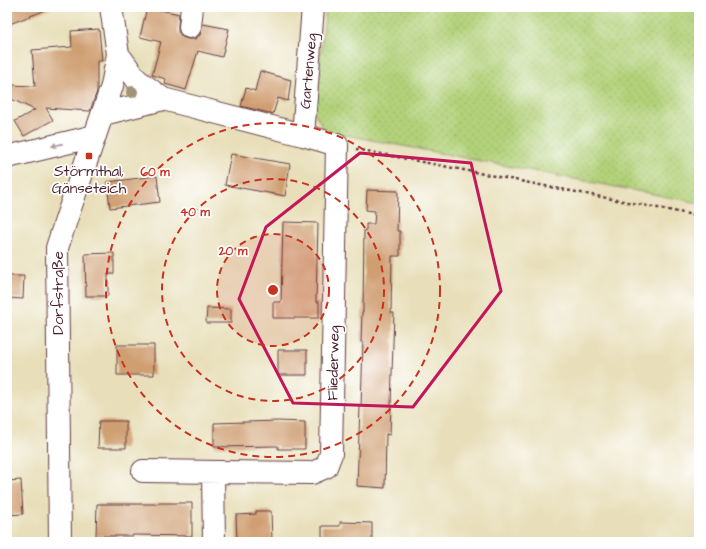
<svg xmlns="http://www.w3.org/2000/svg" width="706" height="549" font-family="'Architects Daughter',sans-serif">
<defs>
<pattern id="grass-dots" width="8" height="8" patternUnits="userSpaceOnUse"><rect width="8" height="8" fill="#b2d179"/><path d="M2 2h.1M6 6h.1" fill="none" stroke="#9bb369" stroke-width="1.8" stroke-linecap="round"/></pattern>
</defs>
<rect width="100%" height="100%" fill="#fff"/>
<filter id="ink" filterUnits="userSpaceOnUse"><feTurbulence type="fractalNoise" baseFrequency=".025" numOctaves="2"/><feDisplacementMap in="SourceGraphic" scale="8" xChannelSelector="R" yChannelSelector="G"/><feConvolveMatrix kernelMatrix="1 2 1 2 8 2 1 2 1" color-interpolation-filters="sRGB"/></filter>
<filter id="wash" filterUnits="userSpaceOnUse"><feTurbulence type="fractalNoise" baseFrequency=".012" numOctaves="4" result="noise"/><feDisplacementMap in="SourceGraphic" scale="16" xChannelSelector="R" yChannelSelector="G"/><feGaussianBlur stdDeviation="0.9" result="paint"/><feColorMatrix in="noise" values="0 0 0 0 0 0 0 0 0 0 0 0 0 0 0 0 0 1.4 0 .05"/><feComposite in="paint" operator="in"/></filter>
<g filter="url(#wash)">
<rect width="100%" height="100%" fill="#e8dfba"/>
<path fill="url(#grass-dots)" stroke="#7e7852" d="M326 7H699V203L325 131 314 112Z"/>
<g id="blocks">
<path fill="#cf9e71" d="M7 7H51V8L7 25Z
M147 7 179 14 178 26V32L182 37 188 39H195L200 35 203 24 229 29 222 57 198 51 186 90 165 84 166 79 152 75 161 42 140 37Z
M99 29 102 61H97V91L90 111 46 108 53 120 24 136 15 121 35 110 7 97V92L11 85 35 86 32 50 72 47 71 31Z
M260 71 291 80 288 101 278 98 273 114 241 106 246 88 255 91Z
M231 154 290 164 285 196 225 185Z
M157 176 160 202 110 208 107 182Z
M367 190 398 191 397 231H400V256H392L391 313H394L390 435 386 434 385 488 357 486 360 407H361L363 342H361L362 312H363L364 230H366V224H374L375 211 366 210Z
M283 222 318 223 316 302H319V318H273V302H281Z
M114 253V274H108V296H86L85 254Z
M7 276H24L23 299 7 298Z
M207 308 231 309V323H206Z
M117 345H154V375H117Z
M278 350H307V375H278Z
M99 421H126V448H98Z
M278 421 305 422V449H278V446L214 447V423Z
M21 480 23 514 7 515V481Z
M157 503H192V536L133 535V536H96L97 504H157Z
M256 511H271L272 542H237L236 515 256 514Z
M340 522 372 523V542H322V526H340Z"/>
</g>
</g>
<g filter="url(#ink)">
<use href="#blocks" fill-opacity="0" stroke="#623c40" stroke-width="1"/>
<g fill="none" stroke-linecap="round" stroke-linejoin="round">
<g stroke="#623c40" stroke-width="24">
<path id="minor" d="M190 27 192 7
M118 54 137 80 163 99 303 135 337 145 331 454 326 467 312 473 143 471
M103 114 163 99
M303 135 313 7
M7 157 95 136
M213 473 214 542
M60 542 57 248 67 217 112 86 118 54 111 7"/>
</g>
<path stroke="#623c40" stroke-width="2.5" stroke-dasharray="3 3" stroke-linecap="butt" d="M356 149 699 216"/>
<use href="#minor" stroke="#fff" stroke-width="22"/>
</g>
<circle fill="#a29378" cx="132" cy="92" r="6"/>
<defs><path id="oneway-solid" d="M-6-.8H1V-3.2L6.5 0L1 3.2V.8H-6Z"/></defs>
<use fill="#ae9aa0" href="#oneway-solid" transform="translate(57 145) rotate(167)"/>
</g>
<path fill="none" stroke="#c2185b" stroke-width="3" stroke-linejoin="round" d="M360 153 471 163 501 291 413 407 293 403 239 299 266 227Z"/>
<circle cx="273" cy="290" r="56" fill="#c8321e" fill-opacity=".12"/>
<g fill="none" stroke="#c8321e" stroke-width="2" stroke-dasharray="7 5">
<circle cx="273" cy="290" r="56"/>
<circle cx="273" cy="290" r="111"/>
<circle cx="273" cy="290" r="167"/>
</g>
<rect fill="#c8321e" stroke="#fff" stroke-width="1.5" x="85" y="152" width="8" height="8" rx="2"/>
<g text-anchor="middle" stroke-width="3.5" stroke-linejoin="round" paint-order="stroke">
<g font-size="15" fill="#4a1f2b" stroke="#fff">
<text transform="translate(308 71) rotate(-85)" y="5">Gartenweg</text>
<text transform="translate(58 293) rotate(-90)" y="5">Dorfstraße</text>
<text transform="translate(333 363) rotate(-89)" y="5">Fliederweg</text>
</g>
<g font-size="15" fill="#4a1f2b" stroke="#fff">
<text x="89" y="176">Störmthal,<tspan x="89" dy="17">Gänseteich</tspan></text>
</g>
</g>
<circle cx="273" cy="290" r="6" fill="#c8321e" stroke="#fff" stroke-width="2"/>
<g font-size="12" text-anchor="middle" font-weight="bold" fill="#c8321e" stroke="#fff" stroke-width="3.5" stroke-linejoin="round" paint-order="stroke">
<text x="155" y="176">60 m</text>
<text x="195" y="216">40 m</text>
<text x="233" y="255">20 m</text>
</g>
<rect width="706" height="549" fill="none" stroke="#fff" stroke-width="24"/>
</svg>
